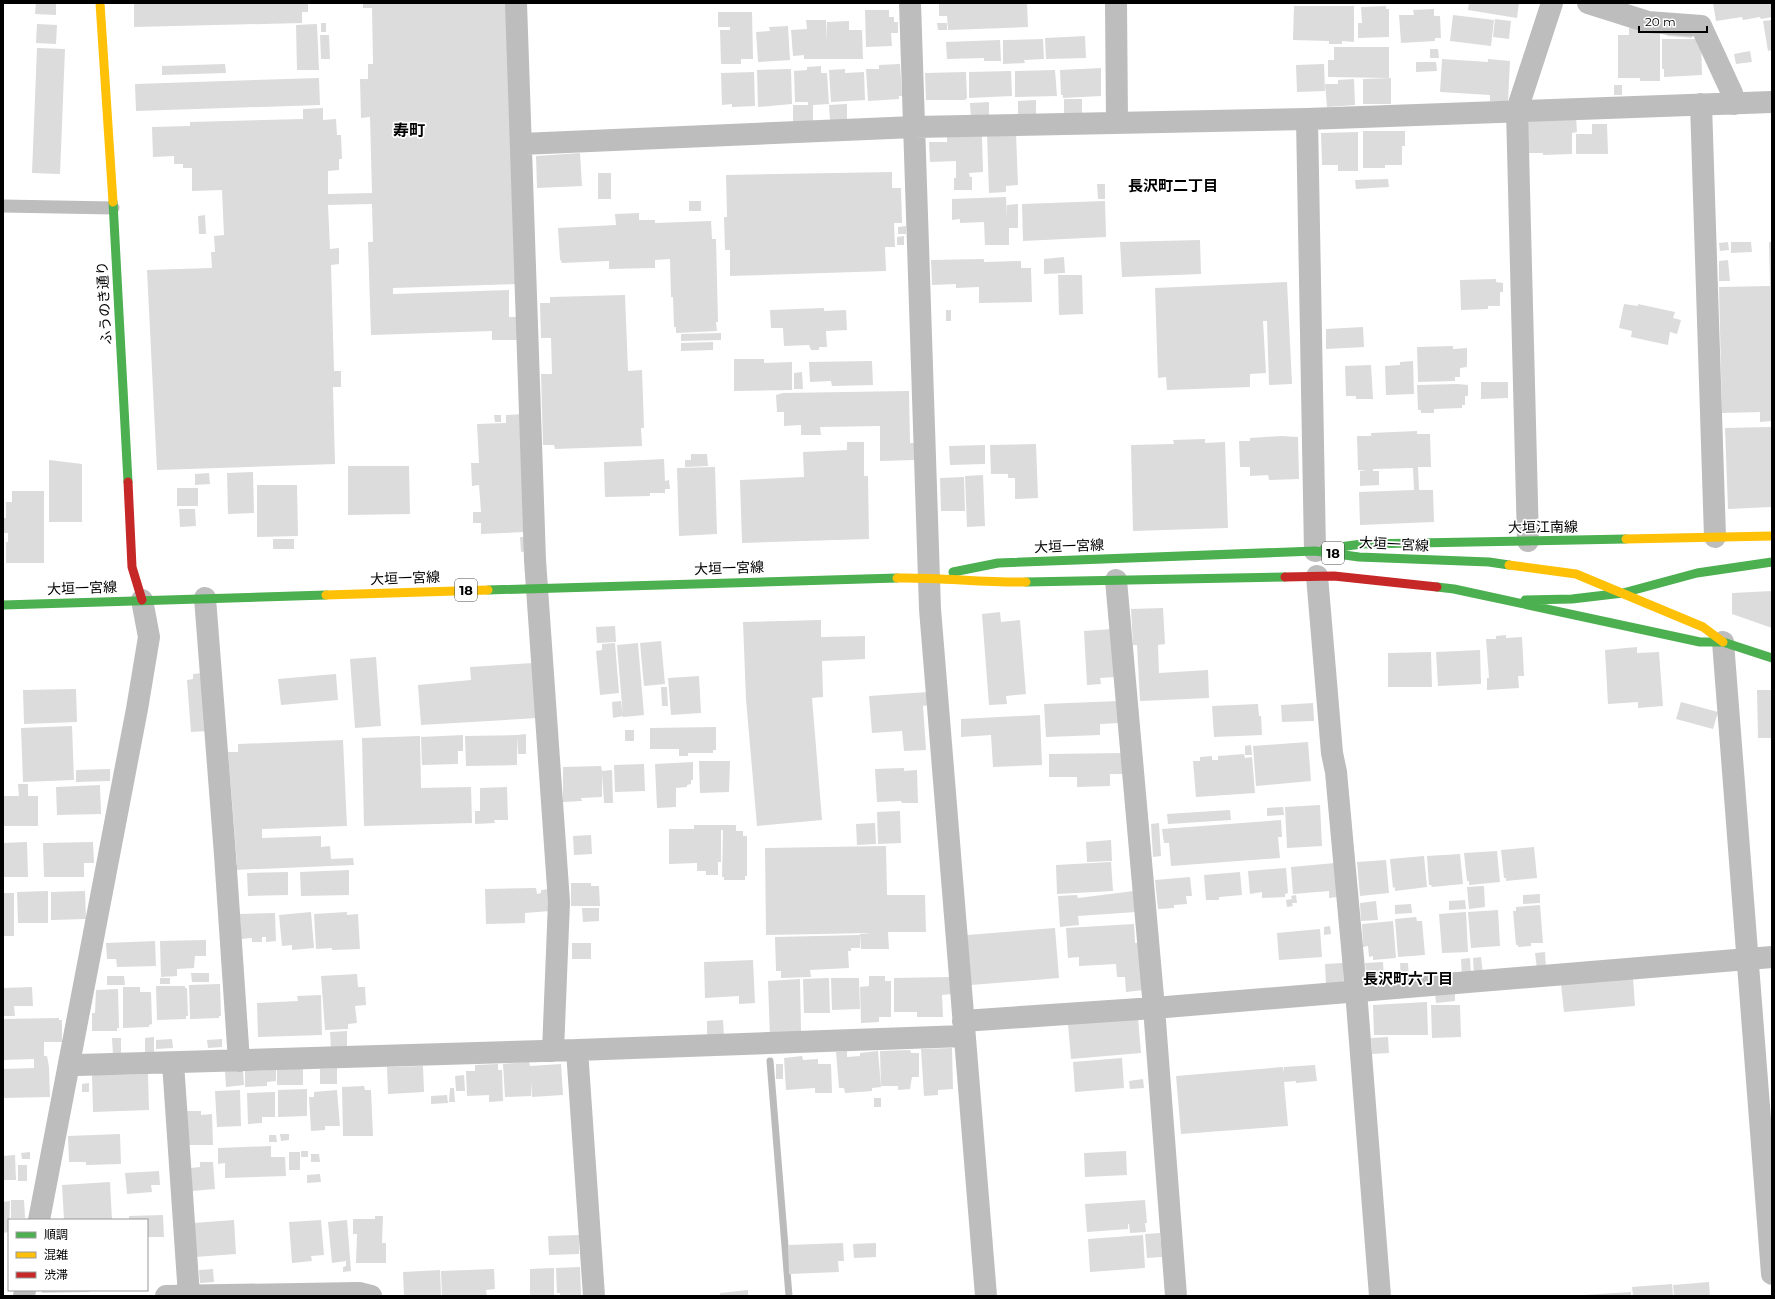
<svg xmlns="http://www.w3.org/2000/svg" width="1775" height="1299" font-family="Montserrat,'Noto Sans JP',sans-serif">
<rect width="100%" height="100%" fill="#fff"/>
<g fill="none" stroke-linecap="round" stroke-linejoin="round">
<path stroke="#bbb" stroke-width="7" d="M770 1061 789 1296"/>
</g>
<path fill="#dcdcdc" d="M36 3H56V15L35 14Z
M134 3H308V12H302V23L134 27Z
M363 3H511L519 284 393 288V294L509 290V317H521V340H492V331L371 335 368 242H373L372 204 328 205 330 249 339 248V264L331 265 334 371H341V387H333L335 464 157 470 147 270 212 268 211 252H215L214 236 224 235 222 190 192 191V168H183V164H174V156L153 157 152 127 190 126V122L303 119V109L323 108V120L336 119 337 135H341L342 159H339V170L328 171V194L372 193 370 117 361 118 360 79H368V64H373L372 8H363Z
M939 3H1027L1028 27 948 30 947 16H939Z
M1349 3H1385V4H1349Z
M1469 3H1519L1517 18 1468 10Z
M1713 3H1772V17L1761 19 1760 17 1743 20 1742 17 1716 21Z
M1294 6H1354V42L1342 41V44H1329V41L1293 40Z
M1386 6V9H1389V37L1358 38V23H1362L1361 7Z
M1434 9V16H1440L1441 38H1435V41L1401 43 1399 15H1414L1413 10Z
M865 10H889V17H894V22H898V33H891L892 46 866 47Z
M718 12H752L753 59H741V64H721L720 30H730V27H718Z
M1453 15 1494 20 1491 46 1450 41Z
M1495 19 1511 21 1509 39 1493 37Z
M806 20H826L827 41V22L849 21V30H862L863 59H804V55L793 56 791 30 807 29Z
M1772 20V50L1768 51 1763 21Z
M321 23H326V32H321Z
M937 23H947V30H938Z
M37 24 57 25 56 44 36 43Z
M317 24 319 70H297L296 25Z
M788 26 790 60 758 62 756 32 770 31 769 27Z
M1629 28H1643L1660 32V81H1640V78H1618V35H1629Z
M1663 29 1692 33V38L1667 36V35L1662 34Z
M320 35H329L330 59H321Z
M1085 36 1086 58 1046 59 1045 38Z
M1043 39 1044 59 1024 60 1025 63 1003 64V40Z
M1662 39H1701L1702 75 1664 77V69H1662Z
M1000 40 1001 61H984V58L947 59 946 42Z
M1334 47H1389V78L1328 77V60H1334Z
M37 48 65 49 60 174 32 173Z
M1430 49H1438L1439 58H1430Z
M1750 51 1752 62 1736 64 1734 54Z
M1442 59 1488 62V59L1510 61 1508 101H1490V95L1440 92Z
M1416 62H1436L1437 71 1416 72Z
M225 64 226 73 162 75V66Z
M900 64 902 96H899V99L868 101 866 69H879V65Z
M1324 64 1325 91 1297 92 1296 65Z
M821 66V73H827L829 104 813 105V122H793V105H808V102H795L794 71 807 70V67Z
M1101 68V96L1063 98V95H1061L1060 70Z
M791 69 792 104 758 107 757 70Z
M845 69V73L864 72 865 100 831 102 829 70Z
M1055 70 1057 96 1015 97V71Z
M1011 71 1012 96 969 98V72Z
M754 72 755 106 732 107V104L722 105 721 73Z
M966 72 967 98 965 100H926L925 73Z
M319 78 320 105 136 111 135 84Z
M1391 78V104H1363V79Z
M1354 79 1355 105 1327 107 1325 84H1338V80Z
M1614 85H1622V95H1614Z
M1064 99H1082V116L1064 117Z
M1036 100V116L1018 117V101Z
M989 102V119L971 120 970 103Z
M847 104V120L830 121 829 105Z
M1527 116 1576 117 1577 132 1572 133V154L1543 155V153H1528Z
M1592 124H1607L1608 154H1576V134H1592Z
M1363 131H1405V146H1402V165H1385V168H1363Z
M1358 132V171H1338V165H1322L1321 133Z
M1016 133 1018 185 1006 186V192L989 193 987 134Z
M982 136 983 172 969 173 970 177H972V190H954V178H956V161L930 162 929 142H947V137Z
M580 153 582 186 537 188 536 156Z
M892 172V188H901L902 223H894L895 247H885L886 271 730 276V250H725L724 217H727L726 175Z
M598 173H611V199H598Z
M1388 179 1389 187 1356 189 1355 180Z
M1097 184H1105V199H1098Z
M1006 197 1007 218V205L1018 204V228H1009V245H985L984 222 960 223V219L952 220V199Z
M689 201H701V211H689Z
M1105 201 1106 237 1023 241 1022 204Z
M639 213V220H655V223L711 221 712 239H716L718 322H716L717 331 676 333V327H674L673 297H671L670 259 655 260V268L609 269V261L562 263 560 259 558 228 616 225 615 214Z
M205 215 206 234H199L198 216Z
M906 226V234H898V227Z
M904 236V245H897V237Z
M1200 240 1201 274 1122 277 1120 242Z
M1728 242 1729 250 1720 251 1719 243Z
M1731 242H1751L1752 252 1731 253Z
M1769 242H1772V421L1760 422V412L1722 413 1719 287 1770 286Z
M1064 257 1065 273 1044 274V259Z
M984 259V262L1021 261V268H1031L1032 302 979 303V287L956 288V284L932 285 931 260Z
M1728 260 1730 281H1719V261Z
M1058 275H1082L1083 314 1059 315Z
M1496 279V282L1503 283V292H1500V306H1488V309L1461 310 1460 280Z
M1287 282 1292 384 1269 385 1267 321H1263L1266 373 1250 374V387L1167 390 1166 377 1158 378 1155 288Z
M625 295 628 371 642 370 644 428H641L642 446 555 449 554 445H543L541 374H552L551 338H541L540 303H550V297Z
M1624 304 1638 306V304L1675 312 1673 318 1681 320 1677 334 1670 332 1668 345 1631 337 1632 331 1619 328Z
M824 308V311L846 310 847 330 826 331 827 347H819V350H811L809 345 784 346 783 328H771L770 310Z
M946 310H951V321H946Z
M1363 327 1364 347 1326 349V329Z
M721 333V340L681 341V334Z
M713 342V350L681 351V343Z
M1453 346V349L1467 348V367L1460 368V377H1455V381L1418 382 1417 347Z
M734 359H764V363L792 362V390L734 391Z
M872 361 873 385 832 386 831 381 810 382 809 362Z
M1413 361 1414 394 1386 395 1385 366 1400 365V362Z
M1371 365 1373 399H1356V396H1346L1345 366Z
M802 372 803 389H794V373Z
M1481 382H1508V398L1481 399Z
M1457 384 1468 385V396H1465V405H1462V408L1434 409V413H1421V410H1418L1417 385Z
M909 391 910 443H914V460L880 461V426L820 427 821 435H801V425L784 426V412H777L776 395 783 393Z
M522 414 526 532 481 534V523H473V512H481L479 485 472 486 471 463H479L477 424 506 423V415Z
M494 415H501V422H495Z
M1772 427V507L1728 509 1725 428Z
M1417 431V434H1430L1431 467H1418L1419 490H1433L1434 522 1360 525 1359 492 1414 490 1413 468 1373 469V471H1379V485L1360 486V471L1367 470H1358L1357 436H1371V433Z
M1281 436 1298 437 1299 479 1269 480 1268 475 1250 476V467H1240L1239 441H1250V438Z
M1205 439V443L1225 442 1228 528 1133 531 1131 445 1174 444 1173 440Z
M847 442H864V476H868L869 539 742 543 740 480 804 477 803 452 847 450Z
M1036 444 1038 498 1015 499V478H1008V474H991L990 445Z
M985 445V464L950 465 949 446Z
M691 454H707L708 466 685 467V460H691Z
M664 459 665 481 669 480 670 489H665V493H650V496L605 497 604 462Z
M49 460 82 464V522H49Z
M348 466H409L410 514 348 515Z
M715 467 717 534 679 536 677 468Z
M253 472 254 513 228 514 227 473Z
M209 473 210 484 195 485V474Z
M983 475 985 526 967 527 965 476Z
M964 477 965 511H941L940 478Z
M257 485H297L298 536 257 537Z
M177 488H198V506H177Z
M12 491H44V563H6V542H8V533H3V518H6V502H12Z
M179 509H195L196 526 180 527Z
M520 537H527L528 551 521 552Z
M273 539H294V549H273Z
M1772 591V628L1732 614V593Z
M1163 608 1165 644 1158 645 1159 673 1208 670 1209 698 1140 701 1137 645H1133L1131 609Z
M1000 612 1001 622 1020 620 1026 694 1006 696 1007 704 989 705 982 614Z
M821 620V637L865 636V659L822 661 823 697 812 698 822 820 757 826 746 699 743 622Z
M615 626 616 642 597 643 596 627Z
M1112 629 1115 677 1100 678 1101 684 1087 685 1084 631Z
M1506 635V638L1522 637 1524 676H1518L1519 688 1487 690V678H1489L1486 639H1496V636Z
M661 641 665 684 644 686 640 643Z
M615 643 619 693 600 695 596 651 602 650V644Z
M638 643 644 715 623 717 617 645Z
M1637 647V653L1659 652 1663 706 1638 708V702L1608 704 1605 650Z
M1480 650 1481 684 1438 686 1436 652Z
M1431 652 1432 687H1388V653Z
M376 657 381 726 355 728 350 659Z
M533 663 537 718 421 725 418 685 471 680 470 667Z
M202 673 207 731 191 732 187 680 193 679V674Z
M336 674 338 700 281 705 278 679Z
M699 676 701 713 671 715 668 678Z
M661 687H667L668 706H662Z
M76 689 77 722 24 724 23 690Z
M1757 690H1772V738H1758Z
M928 692 930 705 923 706 926 750 904 751 902 731 872 733 869 696Z
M621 701 623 716 613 718 612 702Z
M1119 701 1120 723 1100 724V735L1046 737 1044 704Z
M1681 702 1718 712 1713 729 1676 719Z
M1313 703 1314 721 1282 722 1281 705Z
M1258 704 1259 716H1261L1262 735 1214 737 1212 706Z
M1040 715 1042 765 993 767 991 735 961 737V719Z
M72 726 74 780 23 782 21 728Z
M716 727V750H713V753H688V756H679V749H650V728Z
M625 730H634V741H625Z
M526 734V754H518L517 735Z
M463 735V751H458V764L422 765 421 737Z
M517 735V765L466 766 465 736Z
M420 736 421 788 471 787 472 823 364 826 362 738Z
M343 740 347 826 262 829V838L321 836V847L330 846 331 859 353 858 354 865 234 870 237 863 228 752H238V744Z
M1308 742 1311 781 1256 786 1253 746Z
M1251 745 1252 755H1245V746Z
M1124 753 1125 774H1110V786L1077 787V777H1049V754Z
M1244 754 1245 758 1252 757 1255 793 1196 797 1193 761H1200V757L1212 756V760H1218V756Z
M699 761H730L729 792 700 793Z
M693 762V780H691V784L687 785V787L676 788V807L657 808 655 764Z
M644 764 645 791 615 792 614 765Z
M601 766 602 771 612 770 613 803H604L602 773V797L581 798 582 801 563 802V767Z
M904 768V771L917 770 918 803H902L901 801 877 802 875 769Z
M110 769V781L76 782V770Z
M18 784H28V796H38V826H3V796H19Z
M100 785 101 814 57 815 56 787Z
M507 787 508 820H494L495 823 475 824V811H480V788Z
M1320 805 1322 846 1287 848 1285 807Z
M1283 807 1284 815 1267 816V808Z
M1230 810 1231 820 1168 824 1167 814Z
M900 811 901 843 878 844 877 812Z
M1281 820 1282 837H1278L1280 858 1171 866 1169 843H1164L1162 829Z
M875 823 876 844 857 845 856 824Z
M1159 823 1161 856 1153 857 1151 824Z
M694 825H736V831H743V836H747V876H745V880H724V877H722L723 830H721V862H718V875H706V871H697V863L669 864V829H694Z
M591 835 592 854 574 855 573 836Z
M1111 840 1112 861 1087 862 1086 842Z
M27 842 28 877H3V843Z
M93 842 94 863H84V877H44L43 843Z
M886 846 887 895H925L926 932H888L889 949H861L860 934 871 933 766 935 765 848Z
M1534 847 1537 878 1506 881V878H1504L1501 850Z
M1497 851 1500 882 1469 885V881H1467L1464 853Z
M1460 854 1463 884 1432 887 1431 885H1429L1427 856Z
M1424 856 1427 887 1395 891V887L1393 888 1390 859Z
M1386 860 1389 893 1360 896 1357 862Z
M1111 862 1113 891 1057 894 1056 865Z
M1335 863 1338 897 1329 898V891L1293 894 1291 867Z
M1286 868 1288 893 1285 894V897L1262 898V892L1250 894 1248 871Z
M349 870V895L301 896 300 872Z
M288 872V895L248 896 247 873Z
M1240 872 1242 895 1219 897V900H1206L1204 875Z
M1190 877 1192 896H1186L1187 904 1174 905V908L1158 909 1155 880Z
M571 883H591V886H599L600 906H571Z
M1484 886 1485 907 1469 909 1467 887Z
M536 888 537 894 541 893V890L550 889V911L525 913V923L486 924 485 889Z
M48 891V923H18L17 892Z
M85 891 86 919 51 920V892Z
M1134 891 1136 912 1078 916 1079 925 1060 927 1058 896 1077 895 1078 898Z
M3 893H14V936H3Z
M1540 894V903L1523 904V895Z
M1296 895 1297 903H1292L1293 906 1287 907 1286 900 1292 899 1291 896Z
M1465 900 1466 909 1449 910V901Z
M1376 901 1378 920 1361 921 1360 903Z
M1411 904 1412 913 1395 914V905Z
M1540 905 1543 943H1531V946L1518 947V945H1516L1513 911H1516V907Z
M582 908H599V921L583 922Z
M1498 910 1500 946 1471 948 1468 912Z
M311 912 314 948 292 950V945L282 946 279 915Z
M347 912V915L358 914 360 949 332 950V948L316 949 314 914Z
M1466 912 1468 952 1442 953 1439 914Z
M275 913 276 941 266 942V937H262V942H252V938L241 939 240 914Z
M1416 917 1417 921H1422L1425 955 1398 957 1395 919Z
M1393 921 1396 958 1373 960V956L1369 957 1368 946 1363 947 1362 924Z
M1134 924 1135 943H1140L1144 990 1126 992 1125 977H1117L1116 964 1079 966V957L1068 958 1066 928Z
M1330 926 1331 934 1324 935V927Z
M1055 928 1059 978 971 985 967 935Z
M1320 929 1322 957 1279 960 1277 933Z
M860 935V948H851V951H848L849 968 810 970 811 977 781 978V971H776L775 937Z
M206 940V956H195L194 968 177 969V976L161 977 160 941Z
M155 941 156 966 117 967 116 959H107L106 943Z
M572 943H591V959H572Z
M1545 952 1546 969H1537L1535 953Z
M1481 957 1483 974 1474 975 1473 958Z
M1470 958 1471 975 1462 976 1461 959Z
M753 960 755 1003 739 1004V996L705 998 704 962Z
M1383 962 1384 980 1367 981 1365 963Z
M1343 963 1344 983 1326 985 1325 964Z
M1400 963H1408L1409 979 1401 980Z
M191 973H209V982H192Z
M357 974 358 987H365L366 1005 355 1006 357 1023 348 1024V1029L325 1030 321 976Z
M107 976H124L125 985H107Z
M869 976H885V981H891V1017H879V1022L861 1023 860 987 869 986Z
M951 977 952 994 942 995 943 1017H917V1012H894V978Z
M160 978H170V984H160Z
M829 978 830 1013H804L803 979Z
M831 978H859L860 1009 832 1010Z
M1633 978 1635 1006 1564 1012 1561 984Z
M800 979 801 1031 770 1038 768 981Z
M220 984 221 1016H219V1018L190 1019 189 985Z
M156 986H185V988H187L188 1016H186V1019L157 1020Z
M32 987 33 1006H14L15 1016H3V988Z
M123 987H140V992H151L152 1024 149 1025V1027L123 1028Z
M118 989 119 1028H117V1031H92V1013H95L96 990Z
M1455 992V1001L1436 1003 1435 993Z
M321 995 322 1035 258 1037 257 1003 298 1001 297 996Z
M1427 1002 1428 1035H1374L1373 1005Z
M1431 1005H1460L1461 1037 1432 1038Z
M59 1018V1020H62V1042H44V1056H47L49 1067 50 1097 3 1098V1069L34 1068V1059L3 1060V1019Z
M1138 1018 1141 1053 1071 1059 1068 1024Z
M723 1020 724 1037 707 1038V1021Z
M347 1031V1048L331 1049 330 1032Z
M154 1037V1053L145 1054V1038Z
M1388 1037 1389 1053 1372 1054 1371 1038Z
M112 1038H121V1054L113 1055Z
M172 1039 173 1048 156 1049V1040Z
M222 1039V1047L208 1048 207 1040Z
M952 1048 953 1089 938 1090V1095L924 1096 921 1049Z
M910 1050 911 1053H919V1077H912L910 1089 898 1090V1086H881L880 1051Z
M847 1051V1057L860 1056V1053L878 1051 881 1087 872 1088V1091L845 1093 844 1088H839L836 1052Z
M802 1056 803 1060 818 1059V1064H831L832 1093H815V1088L786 1090 784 1058Z
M1122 1058 1124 1088 1075 1092 1073 1062Z
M529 1062 530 1066 561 1064 563 1095 532 1097 531 1082V1096L505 1097 503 1064Z
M498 1064V1070H502L503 1101 489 1102V1095L467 1096 466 1071H475V1065Z
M776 1064H783V1079H776Z
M1315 1065 1317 1081 1296 1083V1081L1284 1082 1288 1126 1181 1134 1176 1076 1283 1067 1284 1073V1067Z
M423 1066 424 1092 388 1094 387 1067Z
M303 1068V1085H277V1069Z
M337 1068V1084H320V1069Z
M243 1070 244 1085 226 1087 225 1071Z
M276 1070V1081L267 1082V1086L245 1087V1071Z
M148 1074 149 1110 93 1112 92 1075Z
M464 1075 465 1091H456L455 1076Z
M1143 1079 1144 1088 1130 1089 1129 1081Z
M89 1083V1092H82V1084Z
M364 1086 365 1090H371L373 1136H343L342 1087Z
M450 1088H454L455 1102H449Z
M307 1089V1116L278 1117V1090Z
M240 1090 241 1126 217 1127 215 1091Z
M337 1090 340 1126H325V1130L311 1131 309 1097H314V1092Z
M275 1092V1117H262V1123L248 1124 247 1093Z
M447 1095 448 1103 431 1104V1096Z
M874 1098H881V1107H874Z
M187 1111H201V1115L212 1114 213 1145H188Z
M120 1134 121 1164 86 1165V1162H69L68 1136Z
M280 1134H289V1140L281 1141Z
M269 1135H276L277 1142H269Z
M271 1146V1157H285L286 1176 225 1178V1163L218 1164V1148Z
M301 1151H308V1157H301Z
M1126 1151 1127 1175 1085 1177 1084 1153Z
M30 1152V1159H22L21 1153Z
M289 1152H300V1170H289Z
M311 1154H319L320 1162H311Z
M15 1155 16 1180H3V1156Z
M200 1162H213L215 1189 192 1191 191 1168 200 1167Z
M18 1165H27V1181H18Z
M159 1171 160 1185H151L152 1192 127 1194 125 1173Z
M320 1174 321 1182 307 1183V1175Z
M110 1182 112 1220H64L62 1185Z
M11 1200H24L25 1218H11Z
M1145 1200 1147 1223 1128 1224V1229L1087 1232 1085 1204Z
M10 1201 9 1232 3 1233V1202Z
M163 1215 164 1237H147V1220H129V1216Z
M375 1216H383L382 1243H386V1263H356L357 1234H353V1219H375Z
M234 1220 236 1254 195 1257 193 1223Z
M321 1220 324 1255 311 1256 312 1261 292 1263 289 1222Z
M347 1220 351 1271 343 1272V1267L346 1266V1261L332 1263 328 1222Z
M1145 1223 1146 1232 1130 1233 1129 1224Z
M1160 1233 1162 1257 1147 1258 1145 1234Z
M579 1235V1254L549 1255 548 1236Z
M1143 1235 1145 1268 1090 1272 1088 1239Z
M843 1243 844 1261H838L839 1272 789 1274 788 1245Z
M876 1243V1257L854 1258 853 1244Z
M580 1267 581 1296H560V1293H557L556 1268Z
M554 1268V1296H530V1269Z
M213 1269 214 1282 200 1283 199 1270Z
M494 1269 495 1289 486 1290 487 1296H442L441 1271Z
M440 1270 441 1296H404L403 1272Z
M1709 1282 1710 1296H1674L1673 1285Z
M1672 1284 1673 1296H1633L1632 1287Z
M42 1290H90V1292L42 1293Z
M748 1290V1296H720V1293Z
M1631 1292V1296H1583V1295Z"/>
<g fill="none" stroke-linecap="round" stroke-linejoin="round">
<path stroke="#bdbdbd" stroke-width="13" d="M3 206 113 208"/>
<path stroke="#bdbdbd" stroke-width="22" d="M516 3 535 560 559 902 553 1051
M910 3 930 609 986 1296
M1116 3 1117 123
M1588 3 1648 22 1701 26 1732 93 1734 104
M1701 104 1715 537
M1307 119 1315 551
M521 144 914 127 1307 119 1772 102
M1528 541 1517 110 1552 3
M1317 576 1332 753 1336 772 1356 991 1380 1296
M1116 580 1154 1008 1176 1296
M205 598 225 855 239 1061
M1723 642 1772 1274
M963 1021 1154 1008 1772 957
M577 1050 594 1296
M69 1063 78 1065 577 1050 964 1036
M173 1063 189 1296
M39 1220 137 709 149 637 142 600
M24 1296 25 1290
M166 1296 359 1293 371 1296"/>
<path stroke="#4caf50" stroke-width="9" d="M113 202 128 482
M1324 549 1362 544 1626 539
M953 572 998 563 1315 551 1359 557 1489 562 1509 565
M1026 582 1285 577
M1437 587 1454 589 1700 642H1723L1772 658
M488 590 897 578
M1525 600 1572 599 1623 593 1697 573 1772 562
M3 605 326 595"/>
<path stroke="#ffc107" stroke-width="9" d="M100 3 113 202
M1626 539 1772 536
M1509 565 1576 574 1703 627 1723 642
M897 578C940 577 983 583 1026 582
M326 595 488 590"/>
<path stroke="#c62828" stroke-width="9" d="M128 482 132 567 142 600
M1285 577 1334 576 1437 587"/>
</g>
<g text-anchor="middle" stroke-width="3.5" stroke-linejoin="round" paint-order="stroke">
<g fill="#fff" stroke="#4c4c4c" stroke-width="1">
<rect x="1322" y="542" width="22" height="22" rx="3"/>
<rect x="455" y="579" width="22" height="22" rx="3"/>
</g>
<g font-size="13" font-weight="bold" fill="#000">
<text x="1333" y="558">18</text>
<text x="466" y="595">18</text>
</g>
<g font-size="14" fill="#000" stroke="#fff">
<text transform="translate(104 303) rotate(-93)" y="5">ふうのき通り</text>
<text transform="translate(1543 527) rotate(-1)" y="5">大垣江南線</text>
<text transform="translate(1394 544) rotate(3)" y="5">大垣一宮線</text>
<text transform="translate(1069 546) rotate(-2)" y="5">大垣一宮線</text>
<text transform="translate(729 568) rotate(-2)" y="5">大垣一宮線</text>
<text transform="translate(405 578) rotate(-2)" y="5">大垣一宮線</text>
<text transform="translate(82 588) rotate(-2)" y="5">大垣一宮線</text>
</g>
<g font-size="15" font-weight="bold" fill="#000" stroke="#fff">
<text x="1173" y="191">長沢町二丁目</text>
<text x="1408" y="984">長沢町六丁目</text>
</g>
<g font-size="16" font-weight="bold" fill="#000" stroke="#fff">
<text x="409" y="136">寿町</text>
</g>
</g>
<rect width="1775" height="1299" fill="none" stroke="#000000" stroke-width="8"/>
<rect x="8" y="1219" width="140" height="72" fill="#ffffff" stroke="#999999"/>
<rect x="16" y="1232" width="20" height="6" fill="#4caf50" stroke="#999999"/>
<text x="44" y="1239" font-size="12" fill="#000000">順調</text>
<rect x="16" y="1252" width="20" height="6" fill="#ffc107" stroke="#999999"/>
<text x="44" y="1259" font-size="12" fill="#000000">混雑</text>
<rect x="16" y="1272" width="20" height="6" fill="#c62828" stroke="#999999"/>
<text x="44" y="1279" font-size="12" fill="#000000">渋滞</text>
<path d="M1639 26v6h68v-6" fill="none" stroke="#000000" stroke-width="2"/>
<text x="1645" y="26" font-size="12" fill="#000000" stroke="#ffffff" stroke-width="3" paint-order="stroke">20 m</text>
</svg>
